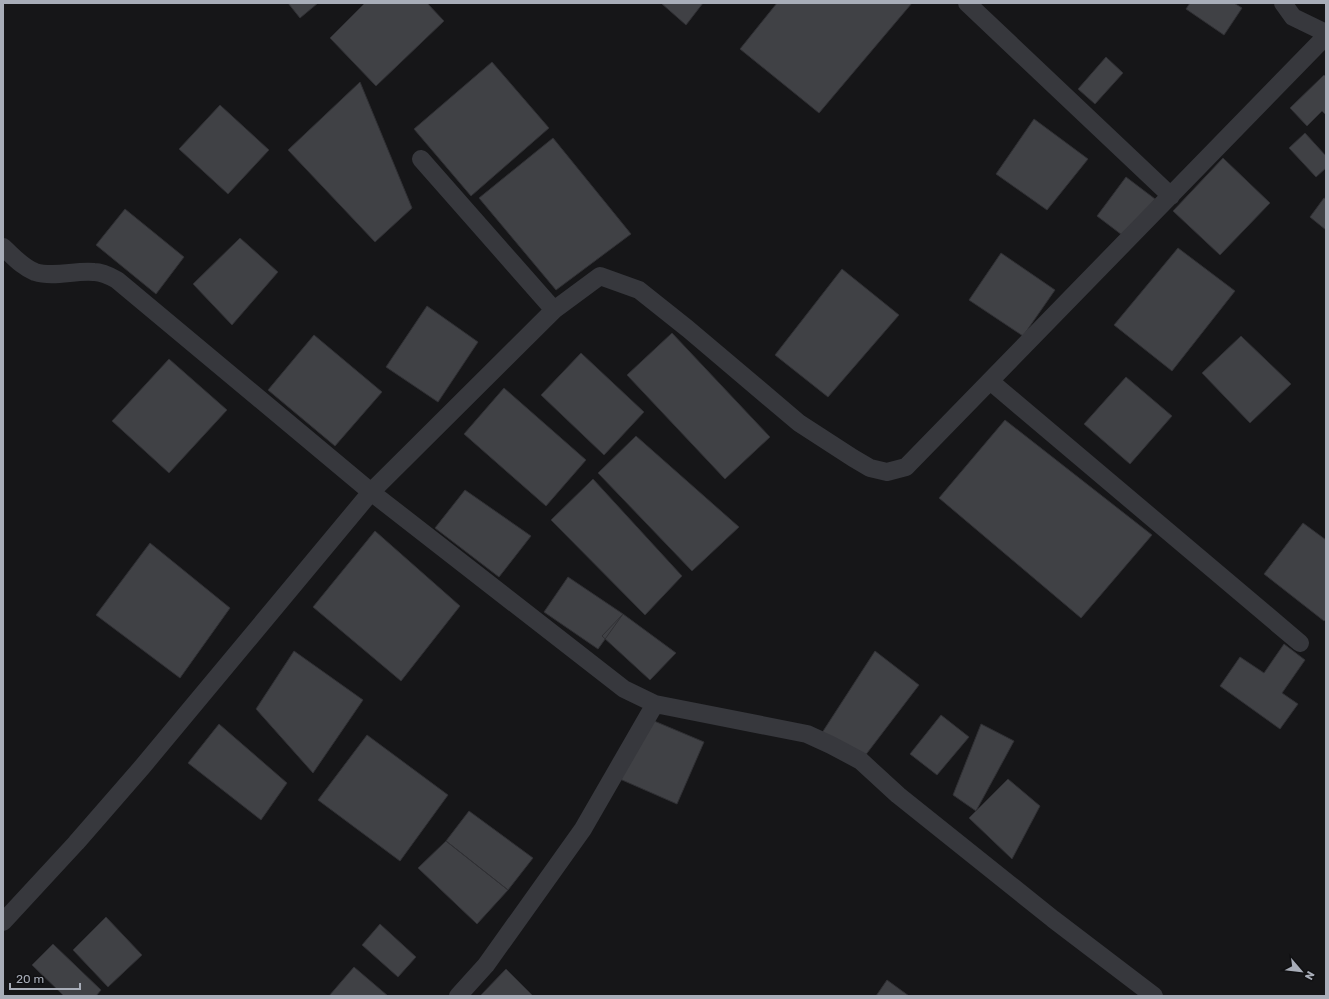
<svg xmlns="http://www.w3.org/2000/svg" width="1329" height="999" font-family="Rubik,sans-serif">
<rect width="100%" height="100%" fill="#161618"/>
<path fill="#404145" stroke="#303034" d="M288 3H318L300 18Z
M365 3H427L444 21 376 86 330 38Z
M661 3H703L686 25Z
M777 3H912L819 113 740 49Z
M1190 3H1234L1242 8 1224 35 1186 9Z
M1106 57 1123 73 1095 104 1078 89Z
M492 62 549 128 471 196 414 129Z
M1324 75 1326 77V115L1322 111 1307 126 1290 108Z
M360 82 412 208 375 242 288 150Z
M220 105 269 150 228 194 179 149Z
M1034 119 1088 159 1047 210 996 174Z
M1305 133 1326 156V168L1316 177 1289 148Z
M553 138 631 234 556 290 479 198Z
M1223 158 1270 203 1220 255 1173 211Z
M1126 177 1155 199 1126 238 1097 216Z
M1324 198 1326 199V230L1310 217Z
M125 209 184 257 156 294 96 245Z
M240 238 278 272 232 325 193 284Z
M1178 248 1235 291 1172 371 1114 325Z
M1001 253 1055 290 1023 336 969 300Z
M842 269 899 315 828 397 775 355Z
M427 306 478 342 438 402 386 367Z
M672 333 770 437 725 479 627 375Z
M314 335 382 392 335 446 268 390Z
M1241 336 1291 384 1250 423 1202 373Z
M581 353 644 412 604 455 541 395Z
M169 359 227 410 169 473 112 421Z
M1126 377 1172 416 1130 464 1084 424Z
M504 388 586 460 546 506 464 434Z
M1005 420 1152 535 1081 618 939 498Z
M636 436 739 527 692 571 598 473Z
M593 479 682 576 645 615 551 520Z
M465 490 531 536 499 577 435 528Z
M1303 523 1326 540V619L1324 621 1264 574Z
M375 531 460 606 401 681 313 607Z
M150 543 230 608 180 678 96 615Z
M568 577 623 614 598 649 544 612Z
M623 614 676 653 650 680 602 636Z
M1284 644 1305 660 1282 693 1298 704 1280 729 1220 686 1240 657 1264 673Z
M294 651 363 700 313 773 256 709Z
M875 651 919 685 861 761 818 739Z
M941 715 969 737 937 775 910 754Z
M647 718 704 742 677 804 613 776Z
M219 724 287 783 261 820 188 763Z
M981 724 1014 741 976 811 953 795Z
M367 735 448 795 400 861 318 800Z
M1008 779 1040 806 1012 859 969 818Z
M469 811 533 858 508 890 446 841Z
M446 841 508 890 477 924 418 868Z
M106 917 142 955 108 987 73 950Z
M380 924 416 957 398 977 362 945Z
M53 944 101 990 96 996H64L32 965Z
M354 967 388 996H329Z
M506 969 533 996H480Z
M887 980 909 996H876Z"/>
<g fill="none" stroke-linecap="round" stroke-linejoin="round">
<path stroke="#37383d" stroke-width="18" d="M967 3 1171 196
M1283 3 1293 17 1326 33
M421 159 554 310
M3 247C13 256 22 267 35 272 54 278 75 270 94 272 102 272 110 276 117 280L371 492 624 689 655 704 807 734 831 745 861 761 898 795 1053 919 1154 996
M990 381 1300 643
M3 922 76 843 143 766 371 492 554 310 600 276 639 290 688 329 799 423 853 458 870 468 887 472 906 467 1326 36
M458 996 486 965 583 829 655 704"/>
</g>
<rect width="1329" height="999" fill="none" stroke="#a8adb8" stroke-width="8"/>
<g transform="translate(1301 971) rotate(118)" stroke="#111113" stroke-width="3" paint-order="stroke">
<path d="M0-3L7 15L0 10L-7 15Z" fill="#a8adb8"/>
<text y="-6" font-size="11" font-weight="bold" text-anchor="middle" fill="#a8adb8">N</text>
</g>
<path d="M10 983v6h70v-6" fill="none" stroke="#a8adb8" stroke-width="2"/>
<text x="16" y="983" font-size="12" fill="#a8adb8" stroke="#111113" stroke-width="3" paint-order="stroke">20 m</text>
</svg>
